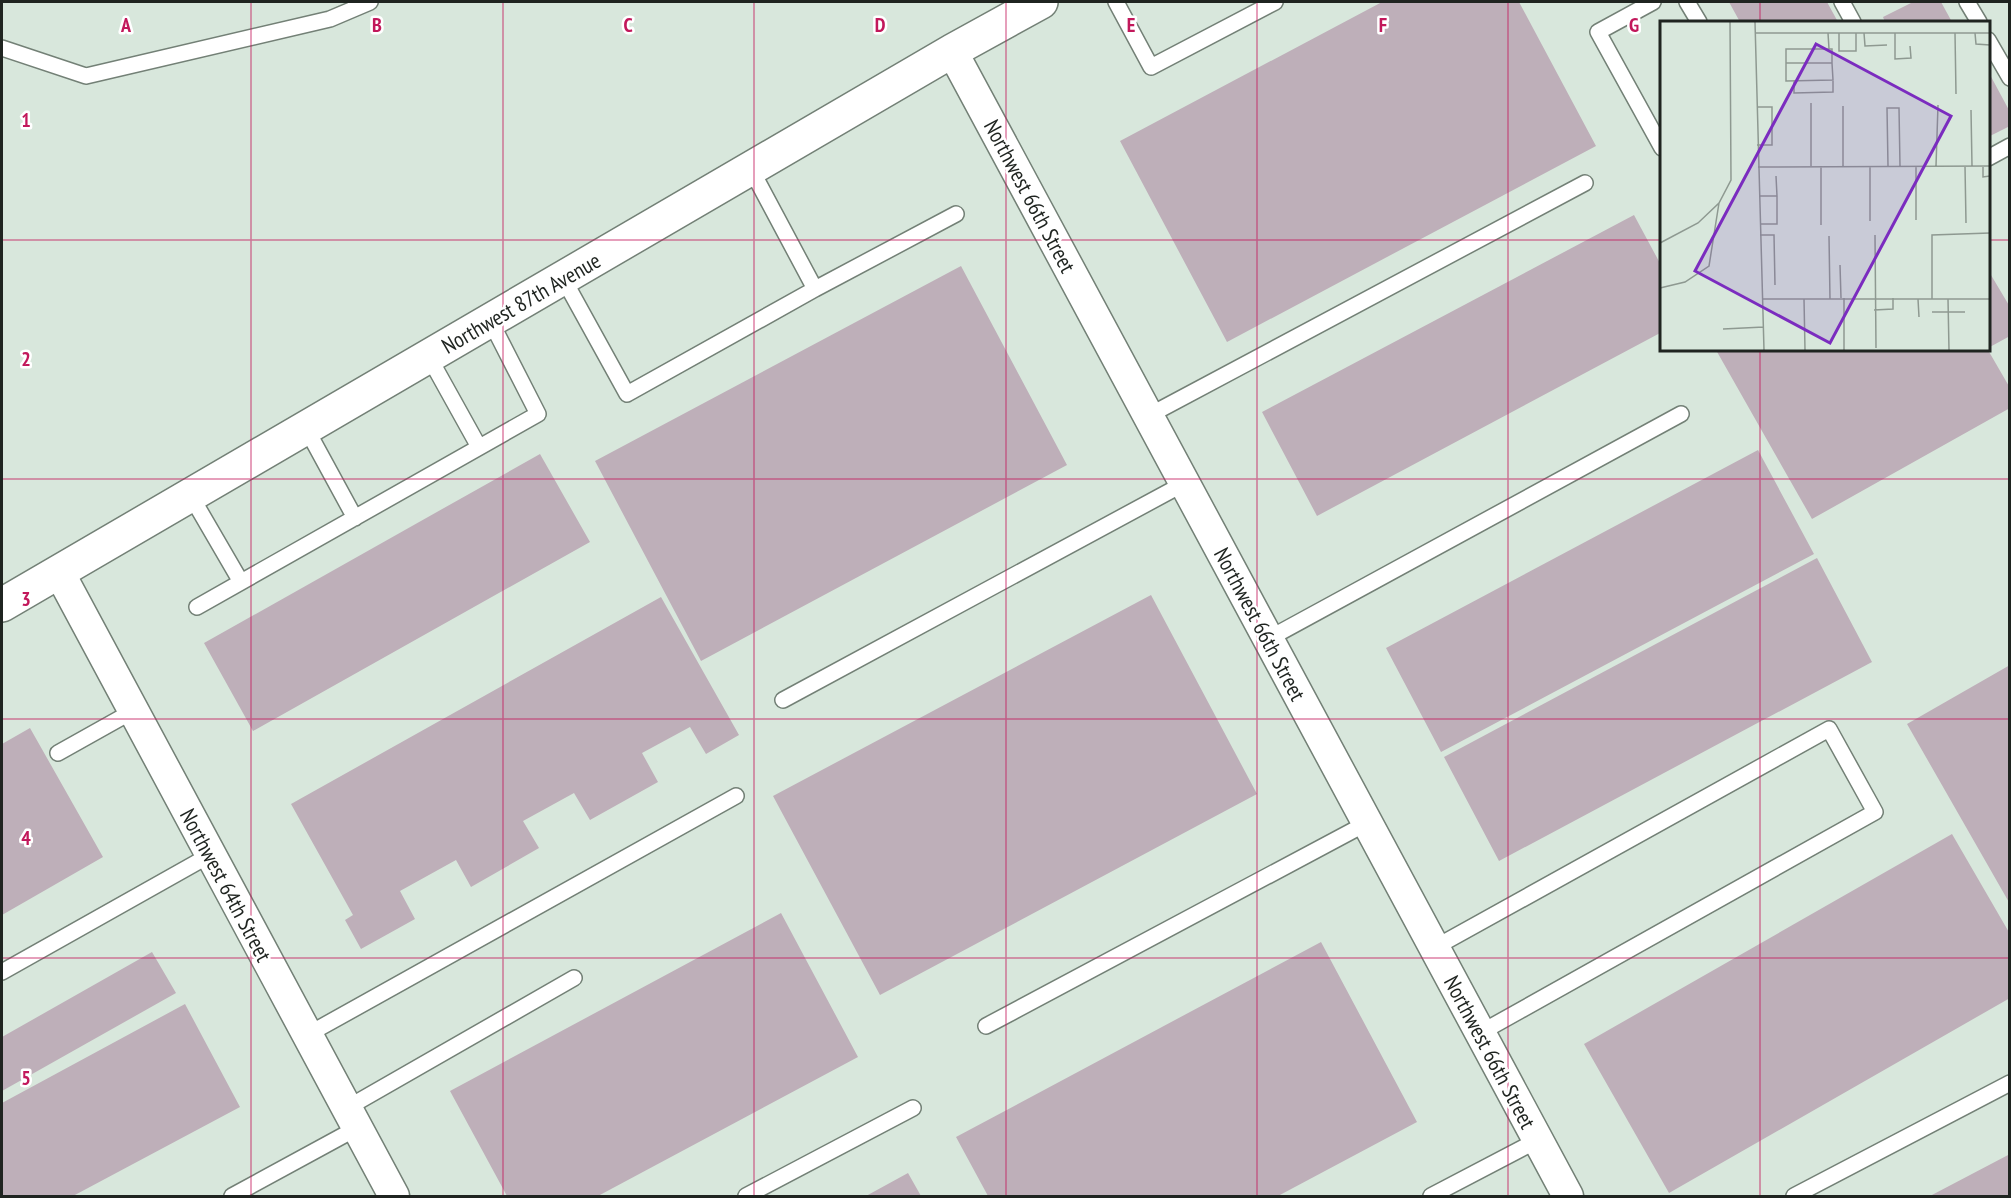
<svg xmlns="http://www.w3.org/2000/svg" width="2011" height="1198" font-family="'PT Sans Narrow',sans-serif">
<rect width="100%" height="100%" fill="#d8e7dc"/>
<path fill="#beafb9" d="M1382 2H1519L1596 146 1227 342 1120 141Z
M1729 2H1827L1838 22H1740Z
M1913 2H1941L1952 22H1885L1883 17Z
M1988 71 2010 112V126L1988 137Z
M1634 215 1662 267V332L1317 516 1262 412Z
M961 266 1067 465 701 661 595 461Z
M1988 270 2010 307V336L1988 348Z
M1716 350H1988L2010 388V408L1812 519Z
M1758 450 1814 554 1441 752 1386 648Z
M540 454 590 542 253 731 204 643Z
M1817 558 1872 662 1499 861 1444 757Z
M1151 595 1257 794 880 995 773 796Z
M661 597 739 735 706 754 690 727 642 753 658 782 590 820 574 793 523 821 539 848 471 887 456 860 400 891 415 919 361 949 345 920 353 915 291 804Z
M2010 665V904L1907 724Z
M30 728 103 857 2 915V744Z
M1952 834 2010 934V998L1669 1193 1584 1044Z
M781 913 858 1057 598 1196H507L450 1091Z
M1321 942 1417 1122 1278 1196H988L956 1137Z
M152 952 176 993 2 1091V1037Z
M185 1004 240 1107 73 1196H2V1103Z
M2010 1154V1196H1930Z
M908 1173 921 1196H866Z"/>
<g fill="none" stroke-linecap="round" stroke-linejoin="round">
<g stroke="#738076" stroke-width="18">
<path id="lane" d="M1116 2 1151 67 1275 2
M1653 2 1598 32 1662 148
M1687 2 1699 22
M1842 2 1853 22
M1967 2 1979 22
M1988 40 2010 78
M2 48 86 76 330 19 370 2
M1988 158 2010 146
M751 169 815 289 956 214
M563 278 627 394 815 289
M429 357 479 447
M1148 416 1585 183
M306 428 355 518
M191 496 241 582
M197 607 538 414 490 320
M1268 639 1681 414
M783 700 1185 483
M58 753 133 711
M1434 948 1829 729 1875 812 1480 1033
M2 972 210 855
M986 1026 1367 823
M307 1035 736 796
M347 1108 574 978
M232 1196 357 1128
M746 1196 913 1108
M1431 1196 1538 1140
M1794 1196 2010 1083"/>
</g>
<g stroke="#738076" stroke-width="33">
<path id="street" d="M952 51 1568 1196
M59 572 394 1196"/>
</g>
<g stroke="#738076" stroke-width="36">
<path id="secondary" d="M2 605 952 51 1041 2"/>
</g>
<use href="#lane" stroke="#fff" stroke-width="15"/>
<use href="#street" stroke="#fff" stroke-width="30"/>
<use href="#secondary" stroke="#fff" stroke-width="33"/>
</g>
<path fill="none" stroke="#c2185b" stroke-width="1.5" stroke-opacity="0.55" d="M251 2V1196M503 2V1196M754 2V1196M1006 2V1196M1257 2V1196M1508 2V1196M1760 2V22M2 240H1662M1988 240H2010M1760 350V1196M2 479H2010M2 719H2010M2 958H2010"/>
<g text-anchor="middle" stroke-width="5" stroke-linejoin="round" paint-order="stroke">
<g font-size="22" fill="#1f2420" stroke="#fff">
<text transform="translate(1030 196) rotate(62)" y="8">Northwest 66th Street</text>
<text transform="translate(521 303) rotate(-30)" y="8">Northwest 87th Avenue</text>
<text transform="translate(1260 624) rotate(62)" y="8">Northwest 66th Street</text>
<text transform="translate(226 885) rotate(62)" y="8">Northwest 64th Street</text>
<text transform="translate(1490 1052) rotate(62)" y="8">Northwest 66th Street</text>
</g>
</g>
<g transform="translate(1660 21)">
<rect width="330" height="330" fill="#d8e7dc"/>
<path fill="none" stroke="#8e9991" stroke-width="1.5" d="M95 1 104 329M95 12H330M168 12 169 28H126V42H172V28H169M179 12V30H196V12M204 12 205 25 227 24M235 12V38L251 37 250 25M295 12 296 73M315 12 316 23 330 24M126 42V60L173 59 172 42M134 60V72L173 71V59M151 82V145M183 85V145M97 86H112V124H97M311 89 312 145M161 145V204M210 145V200M228 145 227 87H239L240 145M256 145V199M276 145 278 84M305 145 306 202M323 145V156L330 155M98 146 330 145M99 175H117L116 155M100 203H117V175M100 214H114L115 264M215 214 216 327M169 215 170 278M0 222 38 202 59 182 71 159 70 1M180 244 181 277M0 267 25 261 49 245 59 182M184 277V329M103 278H330M144 278 145 329M258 278 259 296M272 278V214L330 212M288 278 289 329M214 289 233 288V277M272 291H305M63 308 104 306"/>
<path fill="#7b2cbf" fill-opacity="0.15" stroke="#7b2cbf" stroke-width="3" d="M156 23 291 95 170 322 35 250Z"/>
<rect width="330" height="330" fill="none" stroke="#1f2420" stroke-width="3"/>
</g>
<g font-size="20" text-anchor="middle" font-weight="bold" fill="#c2185b" stroke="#fff" stroke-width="5" stroke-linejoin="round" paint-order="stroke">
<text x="126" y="32">A</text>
<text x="377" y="32">B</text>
<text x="628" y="32">C</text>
<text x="880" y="32">D</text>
<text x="1131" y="32">E</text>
<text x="1383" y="32">F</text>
<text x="1634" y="32">G</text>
<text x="26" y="127">1</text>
<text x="26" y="366">2</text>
<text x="26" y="606">3</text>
<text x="26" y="845">4</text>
<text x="26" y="1085">5</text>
</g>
<rect width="2011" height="1198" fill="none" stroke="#1f2420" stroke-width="6"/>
</svg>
